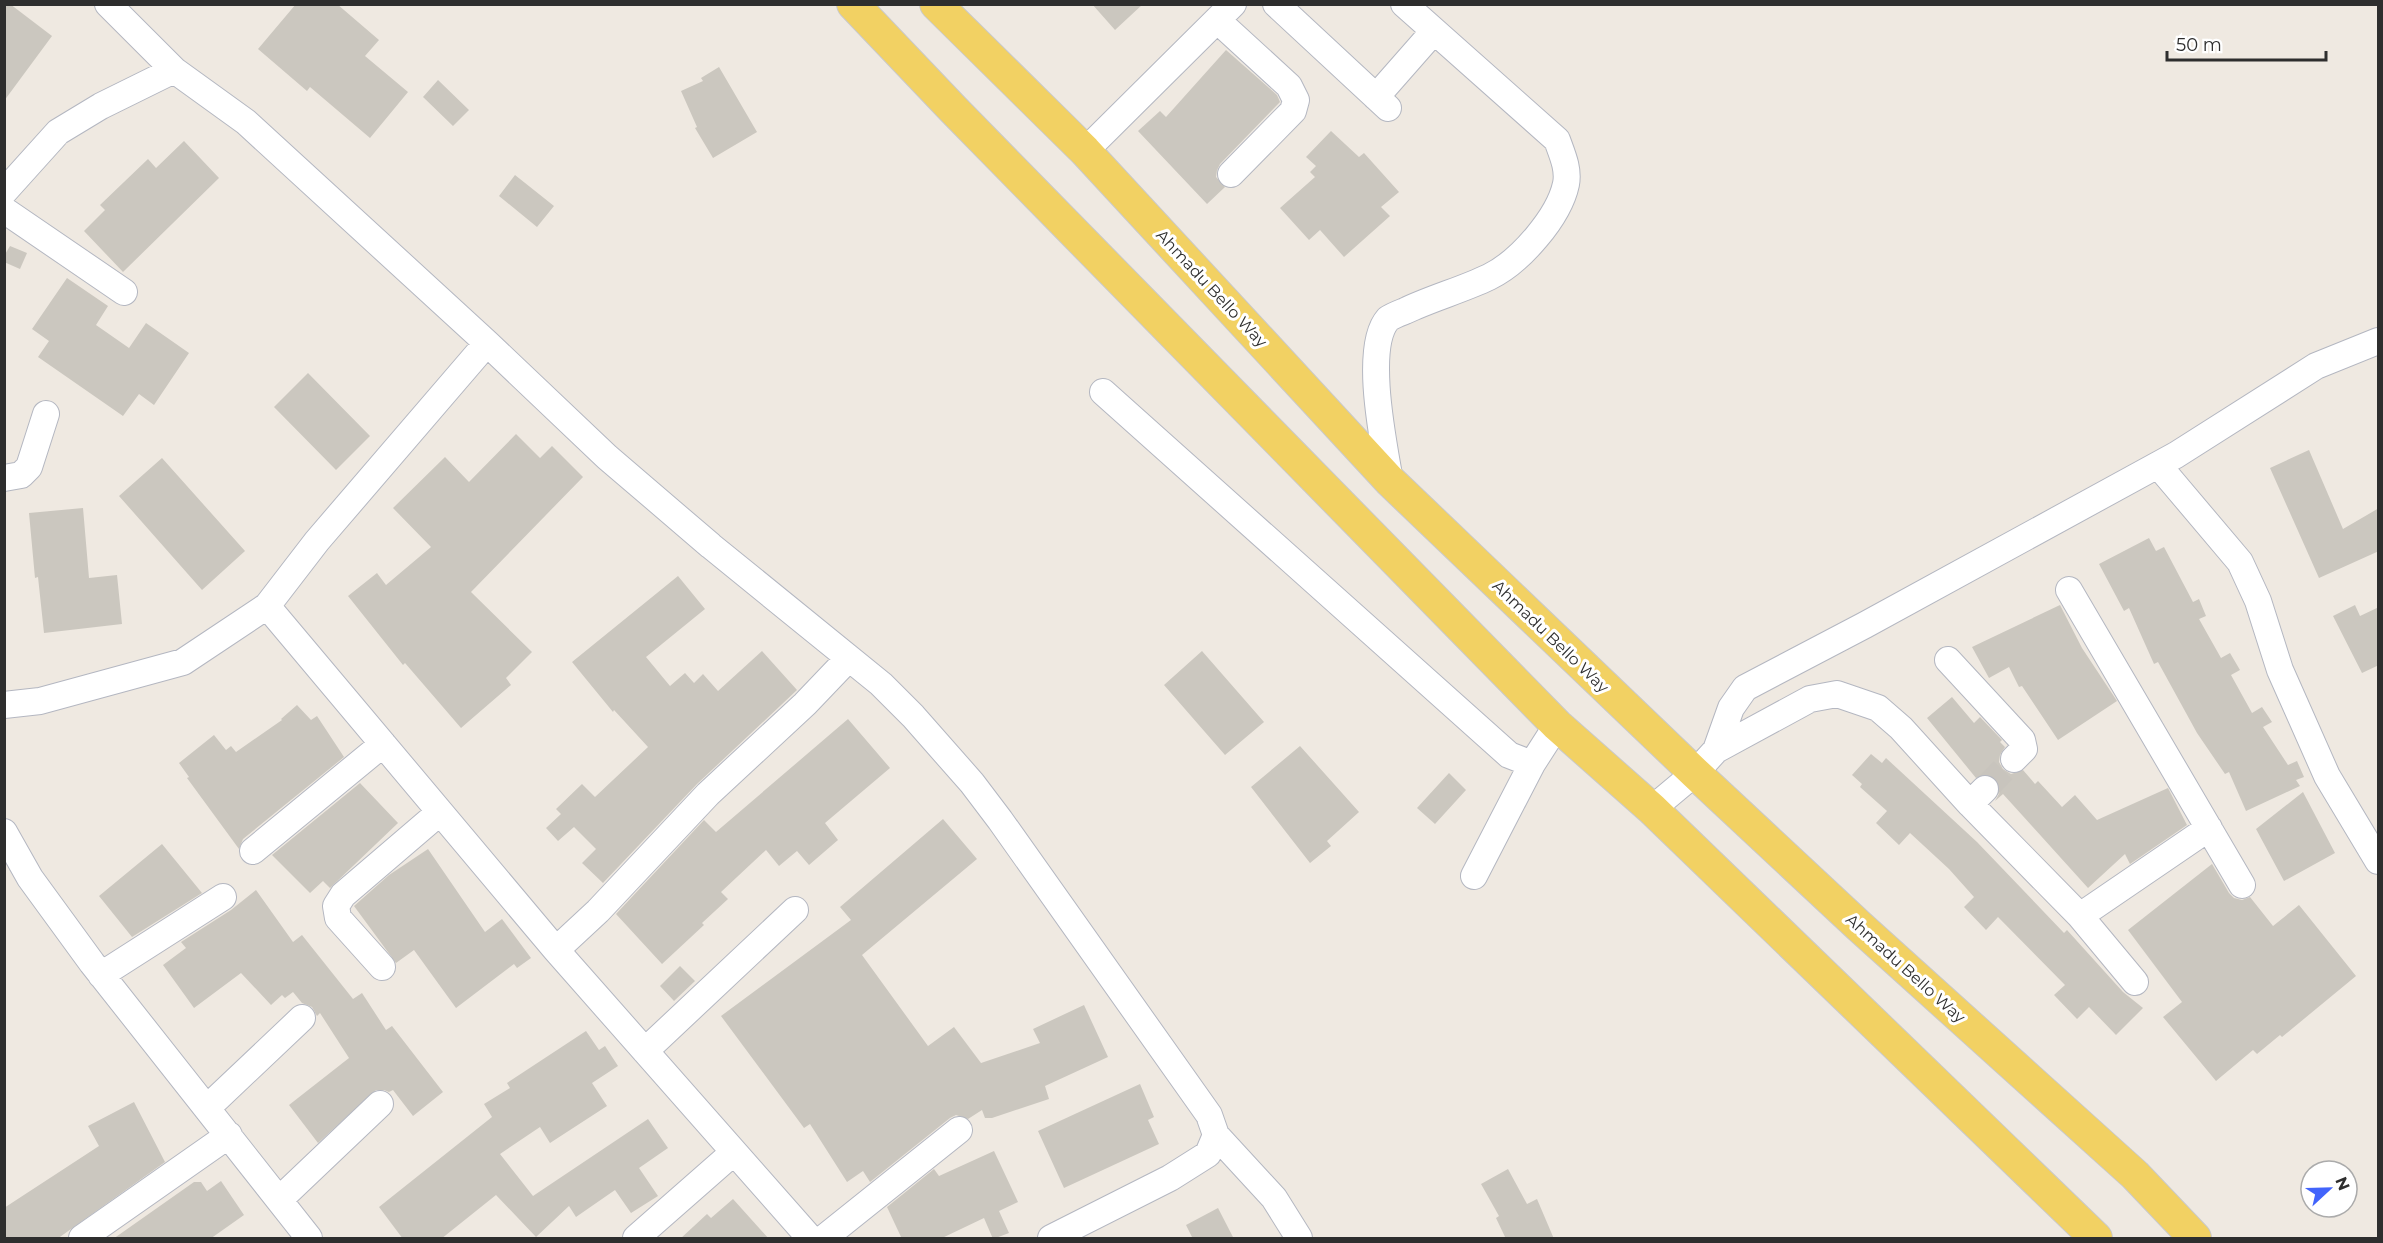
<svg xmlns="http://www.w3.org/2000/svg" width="2383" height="1243" font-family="Montserrat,sans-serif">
<rect width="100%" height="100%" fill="#efe9e1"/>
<path fill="#cbc7bf" d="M4 4H10L52 36 4 101Z
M296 4H337L379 40 365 56 408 92 370 138 310 87 307 91 258 49Z
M1092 4H1143L1115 30Z
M1226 50 1277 95 1280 102 1220 164 1217 170 1216 177 1225 187 1207 204 1138 131 1160 111 1166 117Z
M719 67 757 132 713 158 695 128 697 127 681 91 703 81 701 78Z
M438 80 469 110 453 126 423 97Z
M1331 131 1359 157 1364 153 1399 192 1381 207 1390 216 1344 257 1320 230 1309 240 1280 208 1315 177 1310 172 1316 166 1306 157Z
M184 141 219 178 123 272 84 231 105 210 100 205 148 159 156 168Z
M515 175 554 206 537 227 499 196Z
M10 246 27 253 20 269 4 262V256Z
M67 278 108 306 96 325 129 348 146 323 189 353 154 405 139 394 123 416 38 357 49 341 32 329Z
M308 373 370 436 336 470 274 407Z
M516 434 540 458 552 446 583 477 471 592 532 652 506 678 511 685 461 728 405 663 403 665 348 596 377 573 386 585 431 547 393 508 445 457 469 482Z
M2309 450 2343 529 2379 508V551L2319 578 2270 468Z
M162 458 245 551 202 590 119 496Z
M83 508 89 578 117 575 122 624 44 633 38 577 35 578 29 513Z
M2149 538 2156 551 2164 547 2193 602 2199 599 2206 616 2199 619 2221 658 2230 653 2240 670 2231 675 2252 713 2262 707 2272 722 2263 727 2288 765 2297 761 2304 777 2296 780 2300 786 2246 811 2229 772 2225 774 2197 733 2158 662 2154 664 2129 608 2124 611 2099 564Z
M678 576 705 609 646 657 670 686 685 673 694 683 703 674 718 691 762 651 797 690 697 784 603 883 582 863 596 849 574 827 558 841 546 828 561 814 556 809 582 784 595 797 648 747 614 710 613 712 572 662Z
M2060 605 2082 648 2117 701 2058 740 2022 686 2019 687 2009 667 1989 678 1972 647Z
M2355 605 2360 616 2379 607V665L2362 673 2333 616Z
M1202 651 1264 722 1225 755 1164 685Z
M1952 697 1974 723 1980 717 2002 740 2000 742 2005 747 2000 755 1999 762 2003 769 2011 774 2023 770 2035 784 2038 781 2062 807 2075 795 2097 820 2168 788 2187 825 2130 864 2125 854 2088 888 2003 794 1995 801 2000 792 1999 785 1996 779 1988 774 1976 778 1927 718Z
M297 705 311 720 317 716 344 757 243 839 239 849 187 778 189 777 179 763 214 735 226 750 231 746 236 752 282 720 281 719Z
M848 719 890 768 825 823 838 840 809 865 797 851 779 866 766 850 721 892 728 899 702 923 704 925 662 964 616 914 704 820 716 832Z
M1300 746 1359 812 1327 841 1331 846 1310 863 1251 787Z
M1871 754 1882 763 1886 758 1977 842 2064 933 2067 930 2123 992 2143 1008 2116 1035 2089 1007 2077 1019 2054 995 2065 985 1998 917 1986 930 1964 907 1974 897 1949 869 1910 833 1899 845 1876 823 1887 811 1860 787 1862 784 1852 775Z
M1449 773 1466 790 1435 824 1417 808Z
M360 783 398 823 330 888 323 881 310 893 272 855Z
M2303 792 2335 853 2284 881 2256 829Z
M943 819 977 859 862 955 928 1046 954 1027 981 1063 1040 1043 1033 1029 1084 1005 1108 1057 1045 1086 1049 1099 992 1118H985L982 1110 968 1119 956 1115 950 1118 870 1182 863 1171 847 1182 810 1124 804 1128 721 1016 851 920 840 907Z
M162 844 202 893 132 937 99 896Z
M428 849 485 932 502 919 531 958 517 968 514 964 456 1008 414 950 396 963 354 906 389 875Z
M2212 864 2229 893 2234 898 2242 900 2250 897 2273 926 2299 905 2356 976 2282 1037 2280 1035 2257 1054 2253 1050 2216 1081 2163 1017 2182 1002 2128 930Z
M256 890 293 942 302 935 353 999 362 993 386 1030 392 1026 443 1092 413 1116 393 1090 389 1092 384 1090H376L318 1143 289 1105 349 1058 320 1013 317 1016 312 1007 302 1003 293 992 285 998 282 995 271 1005 241 973 194 1008 163 965 186 948 181 942 231 910Z
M680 966 695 981 674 1001 660 986Z
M586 1031 599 1050 605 1046 618 1066 592 1083 607 1106 550 1143 540 1127 500 1154 533 1196 648 1119 668 1148 639 1168 658 1196 631 1213 615 1190 576 1217 569 1206 536 1237 496 1195 441 1239H403L379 1207 492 1117 484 1104 510 1088 507 1083Z
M1140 1084 1154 1117 1148 1120 1159 1144 1064 1188 1038 1131Z
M134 1102 165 1162 57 1239H4V1208L99 1146 88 1126Z
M994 1151 1018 1202 999 1211 1009 1233 993 1239 984 1218 940 1239H902L887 1207 934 1169 939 1176Z
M1508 1169 1527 1204 1537 1199 1554 1239H1506L1496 1218 1499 1216 1481 1184Z
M221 1181 244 1215 210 1239H113L194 1182H201L207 1191Z
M733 1199 769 1239H680L707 1214 711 1218Z
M1218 1208 1234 1239H1193L1186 1225Z"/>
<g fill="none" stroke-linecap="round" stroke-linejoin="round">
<path stroke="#c8c4bd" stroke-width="26" stroke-dasharray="26 13" stroke-linecap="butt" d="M1985 789 2014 759"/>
<g stroke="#b4b7c1" stroke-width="28">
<path id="minor" d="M108 4 174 70 246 122 487 343 607 457 711 546 881 684 913 716 972 783 1000 820 1209 1115 1216 1135 1208 1154 1170 1178 1051 1238
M1276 4 1388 108
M1217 20 1289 86 1296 100 1293 111 1231 174
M1376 97 1434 31
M1085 151 1233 4
M4 192 58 132 101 106 174 70
M4 210 124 292
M1103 392 1509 755 1532 764
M2158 465 2240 562 2258 601 2280 670 2327 776 2378 861
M4 478 21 475 29 467 46 414
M1390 481C1384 445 1363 347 1388 319 1392 316 1400 313 1405 311 1432 298 1462 290 1489 277 1520 262 1559 217 1566 184 1569 169 1562 154 1557 140L1404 4
M2069 590 2242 885
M267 606 556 950 810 1238
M1948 660 2022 740 2024 749 2014 759
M4 705 40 701 183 662 267 606 317 541 487 343
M1716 750 1731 708 1745 688 1865 625 2176 455 2316 366 2378 341
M1970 804 1985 789
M1652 809 1695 773 1716 750 1810 699 1837 694 1878 708 1901 728 1970 804 2080 916 2135 982
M4 832 30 878 92 963 309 1238
M253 851 383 744
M1474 876 1532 764 1557 725
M2080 916 2209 828
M556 950 598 911 708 794 805 704 848 659
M382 967 338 918 336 906 343 895 440 812
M101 975 223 897
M645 1051 795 910
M207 1108 302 1018
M1216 1135 1274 1198 1299 1238
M279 1200 380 1104
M82 1238 229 1135
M636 1238 734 1152
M824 1238 959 1130"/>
</g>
<g stroke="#c9c9c9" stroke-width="34">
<path id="major" d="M853 4 953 109 1557 725 1652 809 2096 1238
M936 4 1085 151 1390 481 1695 773 1859 926 2135 1175 2195 1238"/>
</g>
<use href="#minor" stroke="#fff" stroke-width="26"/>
<use href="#major" stroke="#f2d163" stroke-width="32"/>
</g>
<g text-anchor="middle" stroke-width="6" stroke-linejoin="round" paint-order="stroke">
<g font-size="16" fill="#2e2e2e" stroke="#fff">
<text transform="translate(1212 288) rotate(47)" y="6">Ahmadu Bello Way</text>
<text transform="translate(1551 636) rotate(44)" y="6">Ahmadu Bello Way</text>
<text transform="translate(1906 968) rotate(42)" y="6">Ahmadu Bello Way</text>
</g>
</g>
<rect width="2383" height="1243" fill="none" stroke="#2e2e2e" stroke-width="12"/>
<g transform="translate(2329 1189) rotate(68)"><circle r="28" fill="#ffffff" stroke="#ababab" stroke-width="1.5"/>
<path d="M0-4.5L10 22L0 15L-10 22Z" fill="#4264fb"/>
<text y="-9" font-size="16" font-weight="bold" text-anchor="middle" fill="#2e2e2e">N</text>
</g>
<path d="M2167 51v9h159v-9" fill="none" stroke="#2e2e2e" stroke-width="3"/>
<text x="2176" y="51" font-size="18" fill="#2e2e2e" stroke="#ffffff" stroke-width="4.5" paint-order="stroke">50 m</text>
</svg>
